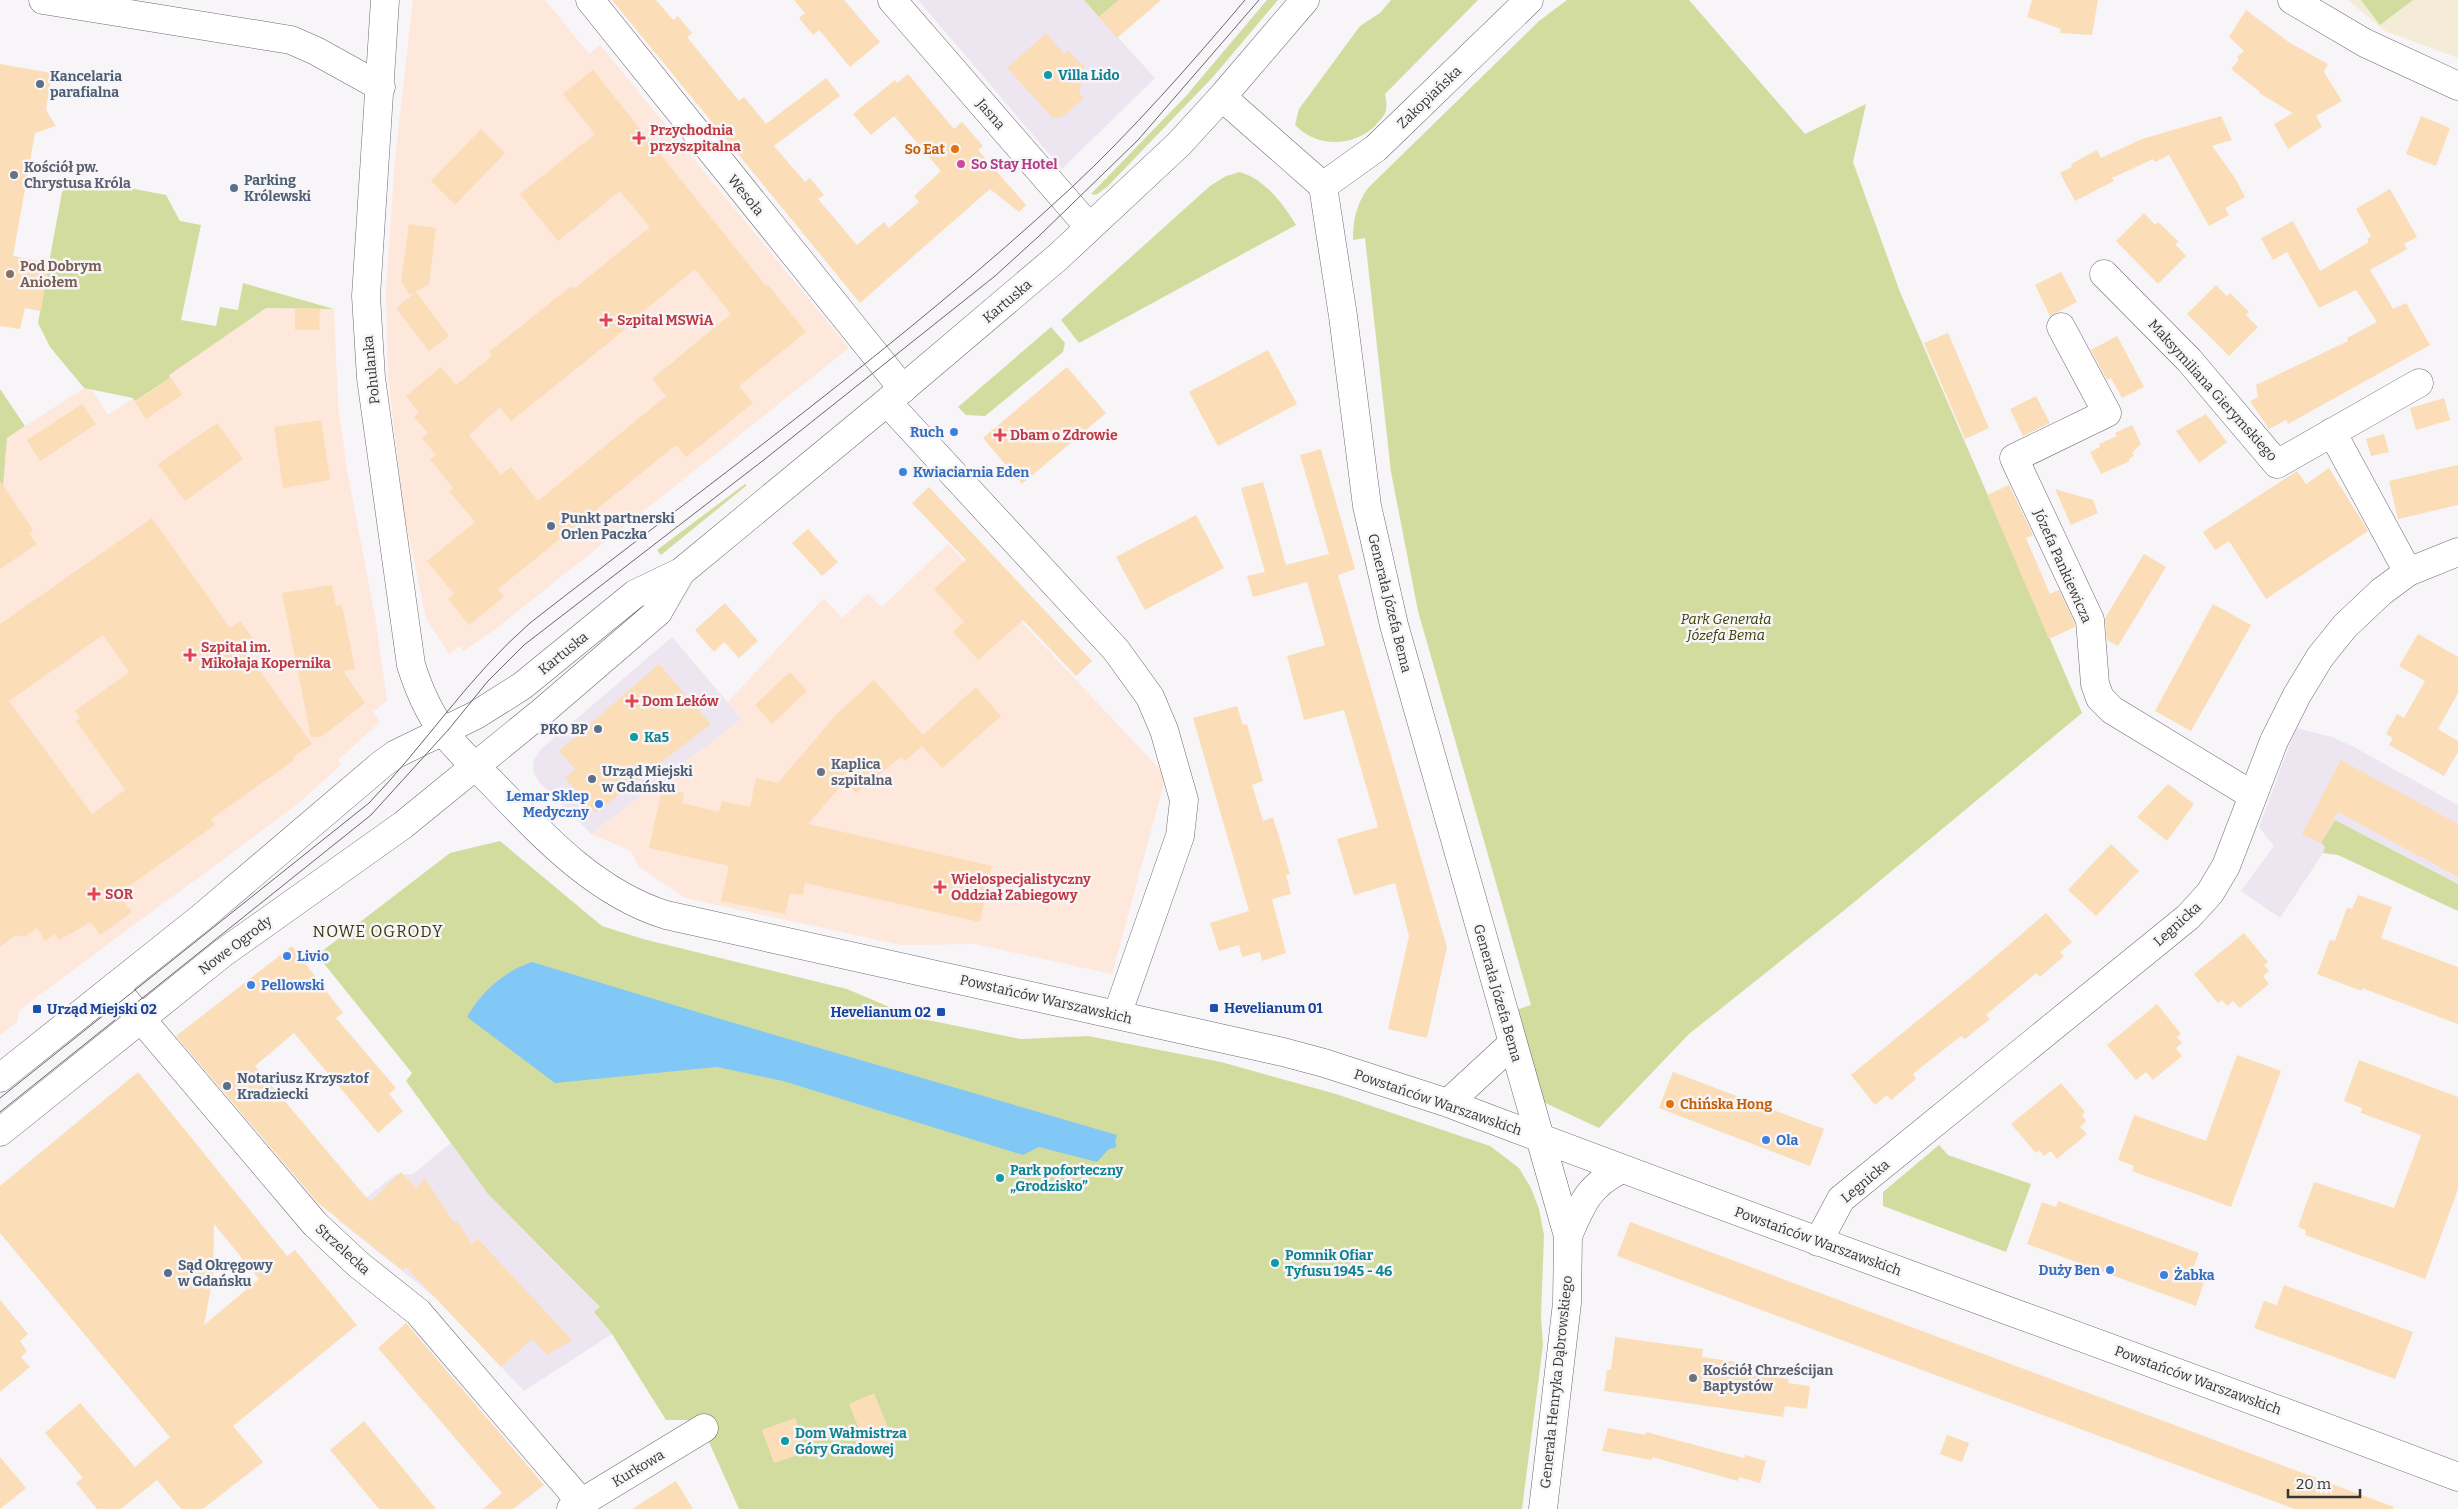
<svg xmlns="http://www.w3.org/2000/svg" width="2458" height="1509" font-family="Bitter,serif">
<rect width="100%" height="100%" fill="#f7f5f8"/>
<path fill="#ede6f0" d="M918 0H1084L1155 78 1062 169Z
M672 637 742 719 591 834 539 782 533 771 534 760 541 749Z
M2296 728 2332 737 2354 747 2458 805V884L2335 820 2323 853 2280 918 2241 891 2274 846 2259 827Z
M452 1142 488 1194 600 1307 595 1312 612 1334 524 1391 436 1298 338 1220 395 1175 413 1174Z"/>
<path fill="#f4ecd6" d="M2348 0H2458V58L2385 31Z"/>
<path fill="#fee7db" d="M413 0H545L589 54 600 45 849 348 494 630 464 651 459 646 449 654 426 618 404 513 388 375 386 292 395 159Z
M266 308 334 309 338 405 347 470 375 616 386 694 387 701 373 712 380 722 338 760 341 765 294 807 19 1010 17 1022 0 1035V489L3 486 7 438 84 388 91 389 108 415Z
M948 544 1166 776 1112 974 975 944 901 945 685 898 639 867 631 851 591 834 742 719 728 702 824 598 842 618 868 594 882 607Z"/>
<path fill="#d3dc9f" d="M1084 0H1119L1099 17Z
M1267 0H1278L1213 77 1107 187 1096 195 1091 194 1186 96Z
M1391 0H1478L1385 94C1386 99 1387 105 1386 110 1385 116 1379 121 1375 126 1353 147 1317 148 1295 125L1299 109 1360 26 1380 13Z
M1567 0H1689L1805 134 1866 104 1853 162 1900 292 2082 713 1847 908 1689 1034 1599 1128 1541 1101 1515 1015 1519 1009 1531 1005 1418 611 1391 472 1365 238 1353 240C1353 220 1356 205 1368 188L1539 21Z
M2361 0H2413L2380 25Z
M1240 172C1265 180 1282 202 1296 225L1079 343 1061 320 1210 186 1226 176Z
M73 180H87L166 195 180 221 201 225 181 320 216 326 220 307 238 310 243 283 334 309 266 308 169 375 170 378 135 401 133 398 84 388 50 347 38 323 62 192Z
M1051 327 1065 343 1063 352 985 416 966 415 958 407Z
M0 389 25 426 7 438 3 487 0 489Z
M745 484 747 485 661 555 657 550Z
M2335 820 2458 884V911L2338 855 2323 853 2325 847 2321 843Z
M500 841 602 926 643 939 847 989 913 1017 1021 1039 1088 1036 1221 1062 1336 1094 1490 1146 1519 1168 1531 1188 1539 1209 1544 1235 1541 1315 1543 1345 1522 1509H739L708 1440 695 1420H666L612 1334 594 1312 600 1307 488 1194 406 1081 412 1073 317 955 450 853Z
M1939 1145 1948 1155 2031 1184 2006 1252 1883 1206V1192Z"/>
<path fill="#81c8f7" d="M532 962 717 1018 1117 1135 1115 1143 1117 1144 1115 1148 1109 1149 1097 1162 1039 1147 1023 1155 783 1081 717 1067 555 1083 467 1017C482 991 503 972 532 962Z"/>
<path fill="#fbddb8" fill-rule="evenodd" d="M612 0H656L673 20 678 16 692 33 687 37 739 101 744 97 766 124 826 78 840 96 774 146 805 182 810 178 824 195 818 199 857 245 884 222 889 228 919 202 914 196 941 171 894 116 871 135 853 114 895 80 897 83 908 74 954 129 962 122 983 146 978 150 1026 205 1019 212 990 189 860 303Z
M794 0H844L880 42 850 67 819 30 813 35 799 18 805 13Z
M1119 0H1161L1117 38 1099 17Z
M2032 0H2098L2092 35 2060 33 2061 29 2027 17Z
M2246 10 2290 43 2328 64 2324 72 2342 101 2316 116 2322 127 2288 149 2274 124 2293 113 2259 93 2260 92 2231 69 2239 60 2237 57 2244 51 2229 37Z
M1046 33 1064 54 1068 50 1085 68 1079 93 1084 98 1061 118H1053L1007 68Z
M0 64 52 73 46 110 56 126 35 133 13 256 49 263 41 311 25 308 20 329 0 326Z
M593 70 766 286 768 285 806 332 739 386 753 403 686 457 676 445 498 589 504 597 469 625 448 599 454 594 427 561 475 522 449 491 453 488 430 459 436 455 422 438 428 433 414 417 419 413 406 396 441 367 456 385 492 356 489 352 571 286 574 289 650 227 620 191 558 241 520 194 595 134 563 94ZM695 269 731 314 652 379 666 396 538 501 511 467 501 475 469 435 500 407 511 421 628 327 629 328 647 314 645 310Z
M2221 116 2232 140 2212 146 2235 178 2245 197 2225 208 2229 215 2209 226 2169 155 2155 162 2153 159 2112 178 2114 181 2075 201 2060 173 2072 167 2071 164 2097 150 2101 158 2142 139Z
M2421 116 2450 128 2436 166 2406 154Z
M481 129 505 153 455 205 431 181Z
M2390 189 2417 237 2404 244 2407 249 2370 270 2393 309 2406 303 2430 345 2288 424 2286 420 2269 429 2250 401 2258 397 2256 385 2348 341 2347 338 2377 322 2356 290 2319 308 2287 252 2273 260 2261 238 2293 221 2320 271 2369 242 2367 239 2371 236 2356 209Z
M2144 213 2155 225 2158 222 2179 242 2175 244 2186 256 2158 284 2116 241Z
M409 224 436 228 429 284 410 295 401 282Z
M2061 272 2077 302 2050 316 2035 285Z
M2216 285 2227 296 2230 293 2249 312 2246 315 2258 327 2229 356 2187 314Z
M416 292 449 336 429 351 396 308Z
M295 308 320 309 319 330H295Z
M1948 333 1989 428 1965 439 1924 343Z
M2117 336 2144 387 2122 398 2111 378 2107 380 2091 350Z
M1268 350 1297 404 1218 446 1189 392Z
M1067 367 1106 413 1022 484 983 438Z
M171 378 182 395 146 419 135 402Z
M2036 396 2050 423 2023 436 2010 409Z
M2444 398 2450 420 2416 430 2410 408Z
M82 404 96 424 40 461 27 440Z
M2206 414 2227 442 2199 463 2176 431Z
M321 420 330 480 283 488 274 427Z
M217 423 243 459 185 501 158 464Z
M2132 425 2141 444 2132 453 2134 456 2129 459 2130 461 2101 474 2090 452 2100 447 2099 444 2117 436 2115 433Z
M2384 434 2389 452 2371 456 2366 439Z
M1321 449 1355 569 1338 575 1447 947 1427 1038 1388 1029 1409 936 1395 883 1354 895 1337 839 1378 827 1344 710 1304 720 1287 656 1325 645 1307 582 1253 597 1247 576 1265 572 1241 488 1263 482 1286 565 1329 554 1300 455Z
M2458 465V505L2398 519 2389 481Z
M2329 468 2368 531 2266 599 2229 541 2215 550 2203 532 2297 471 2306 484Z
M0 481 33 530 29 533 37 544 0 569Z
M2009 485 2033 535 2026 538 2050 594 2059 590 2075 624V627L2049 639 1987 495Z
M929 487 1092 661 1076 676 1023 620 978 660 953 632 964 622 934 589 966 560 912 503Z
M2055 489 2093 500 2098 513 2071 525Z
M1196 515 1224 568 1145 610 1116 557Z
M152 518 230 628 240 621 254 640 243 647 312 744 293 757 294 760 211 819 215 825 118 894 132 912 100 935 91 922 59 940 55 934 45 941 37 928 25 937 16 935 0 947V624ZM103 635 129 672 75 711 80 718 76 721 125 790 92 814 9 701Z
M808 529 838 562 822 576 792 543Z
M2144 554 2166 567 2118 646 2107 640 2105 618Z
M332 585 336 606 342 605 355 669 343 671 365 703 321 737H311L282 593Z
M725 603 758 641 739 658 724 642 714 652 695 630Z
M2213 604 2251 625 2191 731 2155 711Z
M2418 634 2458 657V693L2438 729 2458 741V752L2444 776 2389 745 2393 738 2386 734 2397 714 2404 718 2425 681 2399 666Z
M659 664 711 724 595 813 565 778 575 769 559 751Z
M790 672 807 691 772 724 755 705Z
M874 680 923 735 976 687 1001 716 942 768 922 746 905 761 901 757 856 793 845 781 808 824 992 866 980 922 805 883 803 895 790 893 785 914 721 901 729 866 649 848 662 789 684 793 682 803 719 812 722 801 750 807 756 778 778 783 837 714Z
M1237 706 1243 725 1247 724 1263 781 1252 785 1263 821 1273 817 1290 874 1286 875 1291 894 1272 899 1286 953 1262 961 1260 952 1242 957 1239 945 1219 951 1210 923 1249 911 1193 718Z
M2341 760 2458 824V877L2338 812 2321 843 2302 834Z
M2168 784 2194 804 2167 841 2137 817Z
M2111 844 2139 871 2096 916 2068 890Z
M2358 895 2392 907 2381 938 2458 967V1024L2362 988V991L2317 974 2330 940 2335 941 2347 908 2352 909Z
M2046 913 2072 942 2060 952 2064 956 2040 977 2036 973 1986 1015 1990 1019 1965 1039 1961 1036 1924 1065 1913 1074 1916 1079 1891 1100 1887 1095 1875 1105 1851 1075 1987 964Z
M2244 933 2268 962 2264 965 2269 971 2263 976 2269 984 2240 1008 2233 1001 2227 1006 2222 1000 2218 1003 2194 974Z
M292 946 343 1013 336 1018 396 1088 389 1094 403 1111 378 1133 294 1033 255 1066 370 1202 401 1172 416 1188 425 1178 454 1223 457 1221 472 1244 478 1239 572 1340 547 1355 532 1339 501 1367 406 1267 402 1270 317 1202 176 1036Z
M2157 1004 2181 1034 2177 1037 2182 1043 2176 1048 2182 1056 2153 1080 2146 1072 2136 1080 2107 1045Z
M2237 1055 2281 1071 2231 1207 2132 1171 2134 1166 2118 1160 2134 1115 2206 1141Z
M2359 1060 2458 1097V1189L2425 1279 2305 1235 2306 1230 2298 1227 2314 1182 2394 1208 2413 1158 2421 1135 2361 1113 2362 1108 2344 1101Z
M138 1072 287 1256 295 1250 357 1325 233 1426 263 1462 203 1509H181L157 1480 121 1509H97L76 1483 83 1478 45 1433 80 1403 135 1467 170 1437 0 1233V1186ZM214 1224 259 1279 204 1325 213 1277Z
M1673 1072 1824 1129 1810 1166 1659 1108Z
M2061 1083 2085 1112 2082 1115 2086 1121 2080 1127 2087 1134 2057 1159 2051 1151 2044 1156 2039 1150 2036 1153 2011 1124Z
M2058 1201 2199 1253 2191 1274 2205 1279 2196 1306 2027 1244 2042 1202 2056 1207Z
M1630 1222 2394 1507 2393 1509H2295L1673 1277 1617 1256Z
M2284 1285 2413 1332 2395 1379 2254 1328 2264 1301 2277 1305Z
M0 1300 28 1334 20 1341 27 1351 21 1357 30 1367 0 1392Z
M406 1323 544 1485 513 1509H483L502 1493 378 1348Z
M1615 1337 1703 1349 1702 1357 1768 1367 1767 1374 1770 1376 1789 1379 1788 1383 1810 1386 1807 1409 1785 1406 1783 1417 1604 1391 1607 1370H1611Z
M874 1393 893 1440 868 1451 849 1404Z
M795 1418 807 1452 774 1463 762 1430Z
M364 1421 436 1509H379L330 1450Z
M1608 1428 1646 1435V1432L1744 1458 1745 1455 1766 1461 1760 1483 1739 1477 1738 1481 1652 1457V1460L1602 1451Z
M1947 1435 1969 1443 1962 1462 1940 1454Z
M0 1457 26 1488 0 1509Z
M676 1481 693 1509H632Z"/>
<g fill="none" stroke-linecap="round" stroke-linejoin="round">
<g stroke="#6d6b6e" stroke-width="29">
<path id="minor" d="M43 0 291 40 316 51 381 87
M385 0 366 296 371 378 411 665C418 687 428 711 442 730 456 749 475 766 492 783 542 835 595 893 666 915L1283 1052 1324 1063 1448 1103C1783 1231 2122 1350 2458 1477
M590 0 903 389
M892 0 1089 227
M2292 0 2365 43 2458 86
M1222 97 1323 186 1343 316 1367 506 1394 625 1568 1236 1567 1303 1543 1509
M1323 186 1376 148 1529 0
M2104 274 2189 360 2277 464 2419 383
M2061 327 2107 413 2014 458 2090 620 2095 684 2100 698 2112 710 2252 795
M887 402 1116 650 1150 697 1164 730 1184 800 1180 836 1117 1015
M2332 432 2408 572
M114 987 315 1224 359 1265 418 1312 581 1502
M1448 1103 1513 1043
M1568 1236C1582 1203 1589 1185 1622 1169
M1818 1242 1841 1199 2188 917 2210 893 2226 866 2274 741 2297 695 2320 657 2345 626 2381 592 2408 572 2458 552
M571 1509 704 1428"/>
</g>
<g stroke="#6d6b6e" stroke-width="29">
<path id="major" d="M0 1078 202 917 382 764 396 754 476 715 522 686 635 594 681 572 887 402 1058 257 1179 144 1222 97 1305 0
M0 1132 223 953 403 825 543 711 658 612 681 572"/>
</g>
<use href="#minor" stroke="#fff" stroke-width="28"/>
<use href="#major" stroke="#fff" stroke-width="28"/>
<path stroke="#696869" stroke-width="1" d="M0 1098 369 803C425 745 469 676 530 623 712 481 900 346 1070 189 1133 130 1190 65 1245 0
M0 1112 371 815 449 729 488 681 524 645 765 459 995 276 1039 236 1138 140 1259 0"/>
</g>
<g fill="#0f9aa8" stroke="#f7f5f8" stroke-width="2">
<circle cx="1048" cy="75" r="5"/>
<circle cx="634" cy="737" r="5"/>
<circle cx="1000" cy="1178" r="5"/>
<circle cx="1275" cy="1263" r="5"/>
<circle cx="785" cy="1441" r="5"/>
</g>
<g fill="#5c6f8a" stroke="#f7f5f8" stroke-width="2">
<circle cx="40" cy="84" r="5"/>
<circle cx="234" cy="188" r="5"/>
<circle cx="551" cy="526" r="5"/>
<circle cx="598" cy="729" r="5"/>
<circle cx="592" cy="779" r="5"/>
<circle cx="227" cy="1086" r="5"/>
<circle cx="168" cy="1273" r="5"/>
</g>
<g fill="#e0444e" stroke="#f7f5f8" stroke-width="2">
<path d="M636.5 130.5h5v5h5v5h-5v5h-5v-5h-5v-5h5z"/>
<path d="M603.5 312.5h5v5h5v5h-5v5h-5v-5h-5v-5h5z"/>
<path d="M997.5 427.5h5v5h5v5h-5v5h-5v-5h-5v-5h5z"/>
<path d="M187.5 647.5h5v5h5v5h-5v5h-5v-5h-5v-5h5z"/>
<path d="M629.5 693.5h5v5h5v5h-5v5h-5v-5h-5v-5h5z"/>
<path d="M937.5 879.5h5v5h5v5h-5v5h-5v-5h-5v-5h5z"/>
<path d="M91.5 886.5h5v5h5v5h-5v5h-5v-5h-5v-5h5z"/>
</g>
<g fill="#e8710a" stroke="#f7f5f8" stroke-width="2">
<circle cx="955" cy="149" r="5"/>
<circle cx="1670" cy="1104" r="5"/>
</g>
<circle fill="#d1479c" stroke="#f7f5f8" stroke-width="2" cx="961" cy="164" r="5"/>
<g fill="#6b7280" stroke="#f7f5f8" stroke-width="2">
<circle cx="14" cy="175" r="5"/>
<circle cx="821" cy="772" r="5"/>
<circle cx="1693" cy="1378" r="5"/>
</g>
<circle fill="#8d6e63" stroke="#f7f5f8" stroke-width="2" cx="10" cy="274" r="5"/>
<g fill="#3f7fe0" stroke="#f7f5f8" stroke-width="2">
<circle cx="954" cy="432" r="5"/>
<circle cx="903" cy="472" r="5"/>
<circle cx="599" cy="804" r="5"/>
<circle cx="287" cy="956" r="5"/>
<circle cx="251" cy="985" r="5"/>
<circle cx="1766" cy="1140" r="5"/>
<circle cx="2110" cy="1270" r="5"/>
<circle cx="2164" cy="1275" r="5"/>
</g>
<g fill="#1a4fb4" stroke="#f7f5f8" stroke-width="2">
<rect x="1209" y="1003" width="10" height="10" rx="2.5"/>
<rect x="32" y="1004" width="10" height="10" rx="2.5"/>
<rect x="936" y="1007" width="10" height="10" rx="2.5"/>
</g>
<g text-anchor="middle" stroke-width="5" stroke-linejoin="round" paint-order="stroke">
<g font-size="14" font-weight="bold" fill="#0d838f" stroke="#f7f5f8" text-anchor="start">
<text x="1058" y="80">Villa Lido</text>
<text x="644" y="742">Ka5</text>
<text x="1010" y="1175">Park poforteczny<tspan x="1010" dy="16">„Grodzisko”</tspan></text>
<text x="1285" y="1260">Pomnik Ofiar<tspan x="1285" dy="16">Tyfusu 1945 - 46</tspan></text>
<text x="795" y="1438">Dom Wałmistrza<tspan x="795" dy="16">Góry Gradowej</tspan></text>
</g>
<g font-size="14" font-weight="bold" fill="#4e5e75" stroke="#f7f5f8" text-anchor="start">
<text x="50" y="81">Kancelaria<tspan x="50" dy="16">parafialna</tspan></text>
<text x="244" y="185">Parking<tspan x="244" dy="16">Królewski</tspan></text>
<text x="561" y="523">Punkt partnerski<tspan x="561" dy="16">Orlen Paczka</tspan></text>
<text x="588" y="734" text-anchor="end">PKO BP</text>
<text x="602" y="776">Urząd Miejski<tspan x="602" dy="16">w Gdańsku</tspan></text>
<text x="237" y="1083">Notariusz Krzysztof<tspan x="237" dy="16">Kradziecki</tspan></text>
<text x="178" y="1270">Sąd Okręgowy<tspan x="178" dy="16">w Gdańsku</tspan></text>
</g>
<g font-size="14" fill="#363536" stroke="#f7f5f8">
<text transform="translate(1429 97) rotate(-44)" y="5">Zakopiańska</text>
<text transform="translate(991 114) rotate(49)" y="5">Jasna</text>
<text transform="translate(746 195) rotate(51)" y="5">Wesoła</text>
<text transform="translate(1007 301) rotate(-40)" y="5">Kartuska</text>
<text transform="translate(371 370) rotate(-96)" y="5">Pohulanka</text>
<text transform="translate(2213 390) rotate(48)" y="5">Maksymiliana Gierymskiego</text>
<text transform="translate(2063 566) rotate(66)" y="5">Józefa Pankiewicza</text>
<text transform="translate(1390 603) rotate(76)" y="5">Generała Józefa Bema</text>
<text transform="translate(563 653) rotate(-39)" y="5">Kartuska</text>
<text transform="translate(2177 924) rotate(-42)" y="5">Legnicka</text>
<text transform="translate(235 945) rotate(-37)" y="5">Nowe Ogrody</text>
<text transform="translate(1498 993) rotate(74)" y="5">Generała Józefa Bema</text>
<text transform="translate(1046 999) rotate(13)" y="5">Powstańców Warszawskich</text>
<text transform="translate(1438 1102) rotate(19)" y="5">Powstańców Warszawskich</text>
<text transform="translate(1865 1181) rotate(-40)" y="5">Legnicka</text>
<text transform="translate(1818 1241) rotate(20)" y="5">Powstańców Warszawskich</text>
<text transform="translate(343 1249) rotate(42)" y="5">Strzelecka</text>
<text transform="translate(2198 1380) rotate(20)" y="5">Powstańców Warszawskich</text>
<text transform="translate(1556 1382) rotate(-84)" y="5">Generała Henryka Dąbrowskiego</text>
<text transform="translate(638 1468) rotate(-31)" y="5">Kurkowa</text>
</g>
<g font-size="14" font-weight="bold" fill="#be3a42" stroke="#f7f5f8" text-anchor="start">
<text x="650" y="135">Przychodnia<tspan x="650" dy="16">przyszpitalna</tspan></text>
<text x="617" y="325">Szpital MSWiA</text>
<text x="1010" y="440">Dbam o Zdrowie</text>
<text x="201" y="652">Szpital im.<tspan x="201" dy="16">Mikołaja Kopernika</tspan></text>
<text x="642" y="706">Dom Leków</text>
<text x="951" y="884">Wielospecjalistyczny<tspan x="951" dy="16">Oddział Zabiegowy</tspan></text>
<text x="105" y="899">SOR</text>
</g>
<g font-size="14" font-weight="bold" fill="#c56008" stroke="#f7f5f8" text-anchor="end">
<text x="945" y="154">So Eat</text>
<text x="1680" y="1109" text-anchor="start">Chińska Hong</text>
</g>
<g font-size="14" font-weight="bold" fill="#b23c85" stroke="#f7f5f8" text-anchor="start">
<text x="971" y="169">So Stay Hotel</text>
</g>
<g font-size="14" font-weight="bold" fill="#5b616d" stroke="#f7f5f8" text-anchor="start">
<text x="24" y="172">Kościół pw.<tspan x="24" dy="16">Chrystusa Króla</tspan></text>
<text x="831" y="769">Kaplica<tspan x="831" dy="16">szpitalna</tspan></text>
<text x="1703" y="1375">Kościół Chrześcijan<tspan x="1703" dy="16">Baptystów</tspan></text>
</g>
<g font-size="14" font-weight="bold" fill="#785e54" stroke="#f7f5f8" text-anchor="start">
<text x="20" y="271">Pod Dobrym<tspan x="20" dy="16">Aniołem</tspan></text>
</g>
<g font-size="14" font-weight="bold" fill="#366cbe" stroke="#f7f5f8" text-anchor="start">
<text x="944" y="437" text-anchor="end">Ruch</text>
<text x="913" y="477">Kwiaciarnia Eden</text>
<text x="589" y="801" text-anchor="end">Lemar Sklep<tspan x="589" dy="16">Medyczny</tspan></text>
<text x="297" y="961">Livio</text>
<text x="261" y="990">Pellowski</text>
<text x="1776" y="1145">Ola</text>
<text x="2100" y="1275" text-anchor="end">Duży Ben</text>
<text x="2174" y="1280">Żabka</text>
</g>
<g font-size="14" font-style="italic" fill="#383d01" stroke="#f7f5f8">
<text x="1726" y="624">Park Generała<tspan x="1726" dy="16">Józefa Bema</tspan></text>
</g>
<g font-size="14" font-weight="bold" fill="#164399" stroke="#f7f5f8" text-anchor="start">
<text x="1224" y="1013">Hevelianum 01</text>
<text x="47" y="1014">Urząd Miejski 02</text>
<text x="931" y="1017" text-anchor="end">Hevelianum 02</text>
</g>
<g font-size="16" letter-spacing="1" fill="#39390f" stroke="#f7f5f8">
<text x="378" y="937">NOWE OGRODY</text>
</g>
</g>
<path d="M2288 1489v8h72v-8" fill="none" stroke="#363536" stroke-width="2.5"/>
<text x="2296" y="1489" font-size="15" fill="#363536" stroke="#f7f5f8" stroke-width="4" paint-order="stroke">20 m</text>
</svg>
